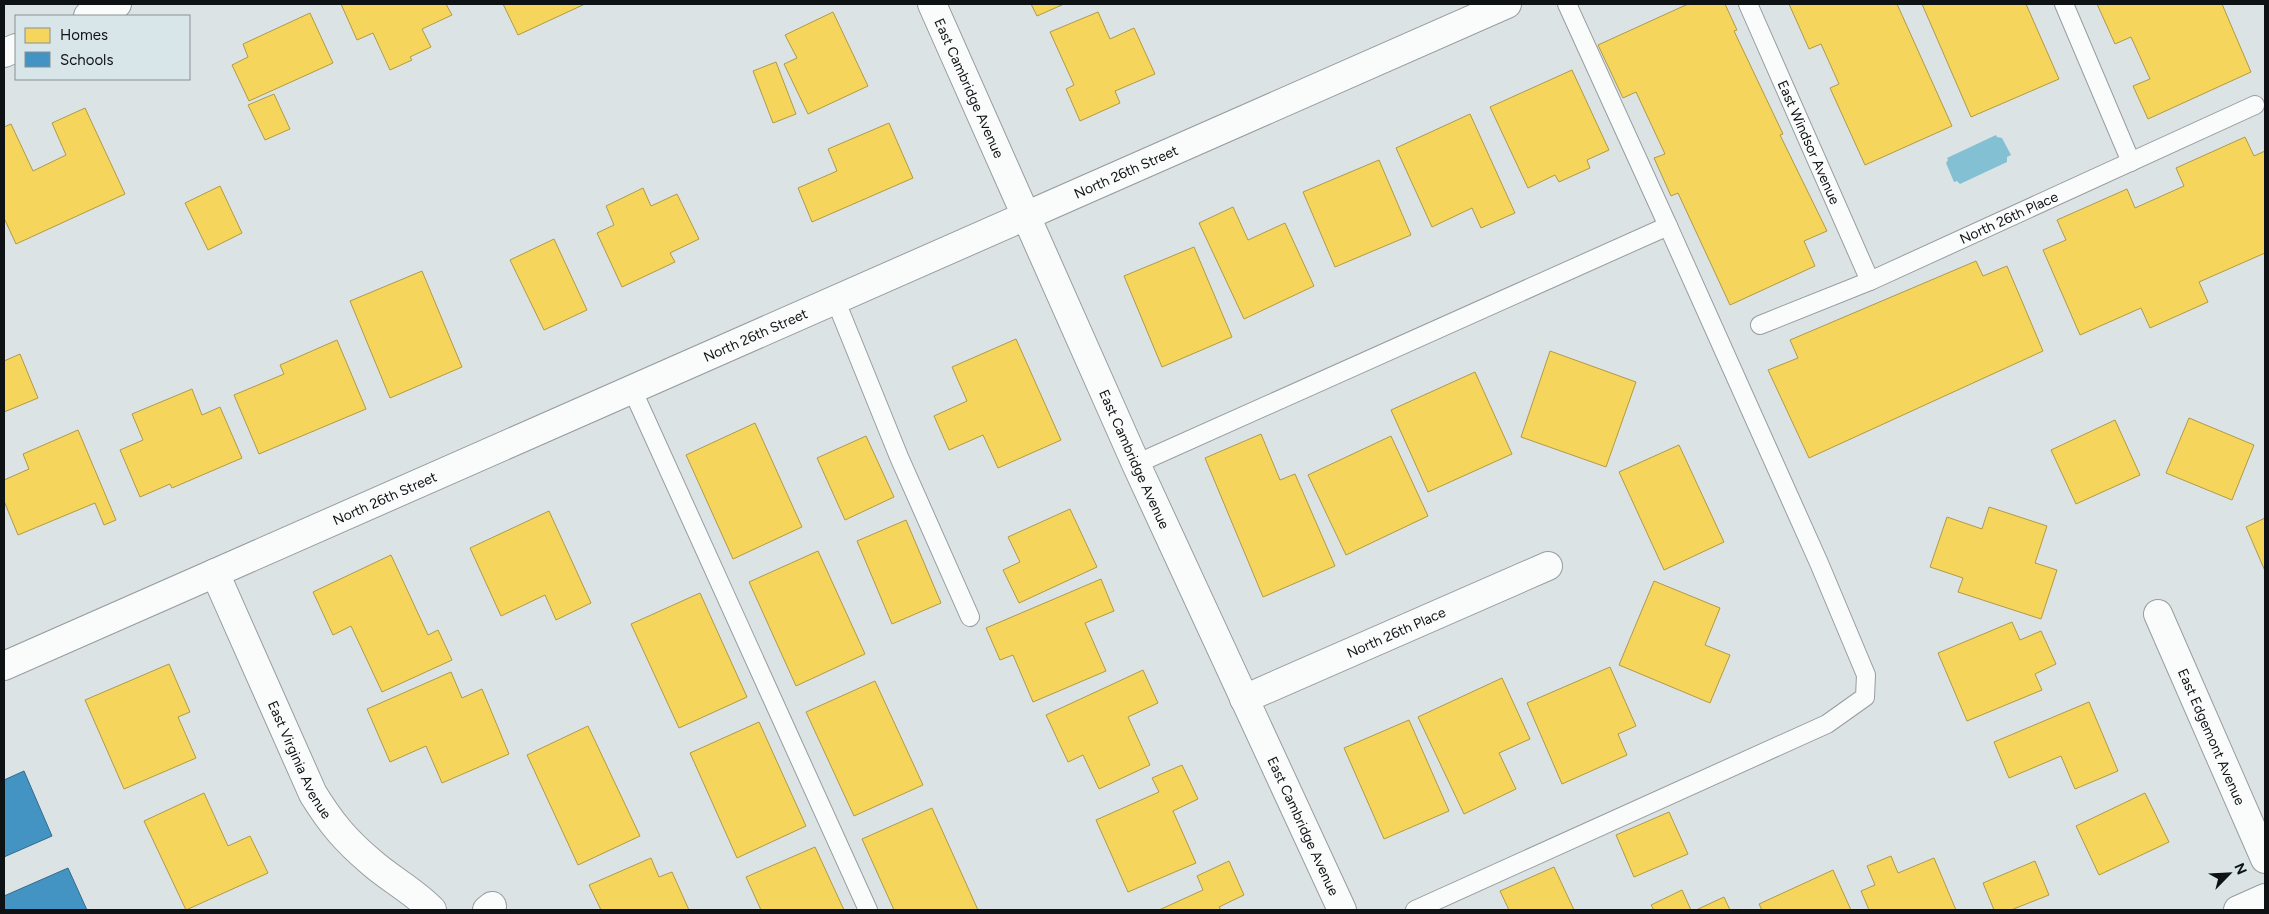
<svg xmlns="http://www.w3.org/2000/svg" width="2269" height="914" font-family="Figtree,sans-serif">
<rect width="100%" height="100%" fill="#dce3e5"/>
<path fill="#83c0d3" d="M1996 135 1997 137 2002 138 2011 155 2007 157V162L1960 184 1957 181 1954 182 1946 163 1948 160 1947 158Z"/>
<path fill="#f6d55c" stroke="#b09a46" d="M341 4H446L452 15 422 29 431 47 410 57 412 60 390 70 373 33 357 40Z
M503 4H585L518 35Z
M1031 4H1064L1037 16Z
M1688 4H1725L1737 30 1734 31 1783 134 1780 135 1827 231 1804 241 1815 266 1730 305 1678 193 1671 196 1654 158 1665 154 1636 92 1623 98 1598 45Z
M1789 4H1897L1952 126 1865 165 1830 88 1839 84 1821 44 1809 49Z
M1922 4H2026L2059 79 1971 117Z
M2097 4H2222L2251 72 2148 119 2133 86 2150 79 2131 37 2115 44Z
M833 12 868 86 808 114 784 64 797 58 785 35Z
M1098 12 1110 39 1134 28 1155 74 1115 91 1120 103 1080 121 1066 89 1074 85 1050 32Z
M310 13 333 63 249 101 232 65 248 57 243 44Z
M776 62 796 114 773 123 753 71Z
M1572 70 1609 150 1587 160 1590 168 1559 182 1555 175 1528 188 1490 107Z
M274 94 290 129 265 140 248 105Z
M85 108 125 194 16 244 4 218V127L11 124 33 171 66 155 52 123Z
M1470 114 1515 213 1481 228 1472 208 1432 227 1396 148Z
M889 123 913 178 812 222 798 188 837 171 828 149Z
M2245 137 2254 156 2265 151V253L2199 282 2208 302 2150 328 2141 308 2080 335 2043 250 2066 240 2057 220 2127 189 2135 208 2184 186 2176 168Z
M1379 160 1411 235 1335 267 1303 192Z
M220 186 242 233 208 250 185 203Z
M643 188 651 206 677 194 699 239 670 253 675 262 622 287 597 233 614 225 606 206Z
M1233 207 1248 240 1285 223 1314 286 1244 319 1199 223Z
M554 239 587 310 544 330 510 260Z
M1194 247 1232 337 1162 367 1124 276Z
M1976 261 1983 276 2007 266 2043 351 1809 458 1768 370 1798 358 1790 340Z
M422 271 462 367 390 398 350 301Z
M1016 339 1061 440 998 468 983 435 949 450 934 416 967 401 952 367Z
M337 340 366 409 259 454 234 395 284 374 280 365Z
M1550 351 1636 382 1606 467 1521 437Z
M20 354 38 398 4 412V361Z
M1475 372 1512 454 1428 492 1391 410Z
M192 389 202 415 220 407 242 458 172 488 170 484 140 497 120 450 143 440 132 414Z
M2189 418 2254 445 2232 500 2166 473Z
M2115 420 2140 475 2076 504 2051 450Z
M755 423 802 527 733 559 686 455Z
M78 430 116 520 104 525 95 503 18 535 4 501V480L29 469 23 454Z
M1261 434 1280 480 1295 474 1335 566 1263 597 1205 458Z
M866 436 894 497 845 520 817 458Z
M1391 436 1428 516 1346 555 1308 475Z
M1679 445 1724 542 1664 570 1619 472Z
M1989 507 2047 526 2035 563 2057 570 2041 619 1958 592 1963 578 1930 567 1947 517 1982 529Z
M1070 509 1097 567 1019 603 1003 570 1020 562 1008 537Z
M549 511 591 603 556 620 545 595 501 616 470 548Z
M2265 518V571L2246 527Z
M906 520 941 603 892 624 857 541Z
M818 551 865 654 796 686 749 582Z
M391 555 428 635 438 630 452 660 382 692 351 626 333 635 313 592Z
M1101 579 1114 611 1085 623 1106 671 1033 702 1013 655 1000 660 986 628Z
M1654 581 1720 608 1705 645 1730 655 1710 703 1619 665Z
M700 593 747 697 679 728 631 624Z
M2012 622 2020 640 2041 631 2056 664 2035 674 2042 690 1967 721 1938 653Z
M169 664 190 712 178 717 196 758 124 789 85 700Z
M1610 667 1636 726 1618 734 1627 755 1562 784 1527 703Z
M1143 670 1158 703 1128 717 1150 765 1099 789 1083 755 1068 762 1046 715Z
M451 672 462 698 482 689 509 754 442 783 426 746 390 762 367 709Z
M1502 678 1530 739 1499 753 1516 789 1464 814 1418 717Z
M875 681 923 785 854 816 806 712Z
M2089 702 2118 771 2075 789 2061 756 2009 778 1994 742Z
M1409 720 1449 811 1384 839 1344 748Z
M759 722 806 826 737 858 690 753Z
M588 726 640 836 578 865 527 755Z
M1182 765 1198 799 1173 811 1196 863 1128 892 1096 820 1159 792 1152 778Z
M204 793 228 846 250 836 268 873 186 910 144 821Z
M2145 793 2169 842 2099 875 2076 826Z
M932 808 978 910H894L862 839Z
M1669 812 1688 854 1634 877 1616 835Z
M815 847 844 910H761L746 877Z
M1891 856 1898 873 1934 858 1956 910H1869L1861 891 1875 885 1867 866Z
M651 858 659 877 672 872 689 910H601L589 885Z
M1229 861 1244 895 1219 907 1221 910H1159L1203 890 1197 876Z
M2035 861 2049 895 2011 910H1994L1983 883Z
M1554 867 1574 910H1509L1500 891Z
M1833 870 1851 910H1762L1759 904Z
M1682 890 1691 910H1654L1651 905Z
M1724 897 1730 910H1696Z"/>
<path fill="#4393c3" stroke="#336c8e" d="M24 771 52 836 4 857V780Z
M68 868 87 910H4V896Z"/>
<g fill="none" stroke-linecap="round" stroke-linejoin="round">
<g stroke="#989d9f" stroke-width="20">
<g id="service">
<path id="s1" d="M1748 4 1870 281"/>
<path d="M2064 4 2131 162"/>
<path d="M835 299 899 457 970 617"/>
<path id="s2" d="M1760 325 1870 281 2255 105"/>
<path d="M632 389 868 910"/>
<path d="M1136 464 1668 226 1567 4"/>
<path d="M1415 910 1827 724 1865 697 1866 675 1819 563 1668 226"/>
</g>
</g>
<g stroke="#989d9f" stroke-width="30">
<g id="minor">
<path id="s3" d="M932 4 1136 464 1342 910"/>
<path d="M88 16 117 4"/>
<path d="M4 53 16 48"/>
<path id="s4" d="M215 573 313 794C331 823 345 840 371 862 390 879 414 891 432 910"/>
<path id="s5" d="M2158 614 2265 859"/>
<path id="s6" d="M4 666 1507 4"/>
<path id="s7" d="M1244 699 1548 566"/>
<path d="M487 910 492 906"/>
<path d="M2238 910 2265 898"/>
</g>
</g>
<use href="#service" stroke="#fafbfb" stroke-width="18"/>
<use href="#minor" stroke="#fafbfb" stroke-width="28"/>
</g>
<g text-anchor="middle" stroke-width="5" stroke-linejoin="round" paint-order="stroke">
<g font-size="14" fill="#0e1214" stroke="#d8e5e9">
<text dy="5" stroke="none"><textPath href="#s3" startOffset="92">East Cambridge Avenue</textPath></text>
<text dy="5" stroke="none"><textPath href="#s1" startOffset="151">East Windsor Avenue</textPath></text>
<text dy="5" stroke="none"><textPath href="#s6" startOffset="1226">North 26th Street</textPath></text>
<text dy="5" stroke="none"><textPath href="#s2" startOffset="271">North 26th Place</textPath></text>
<text dy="5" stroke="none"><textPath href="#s6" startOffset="821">North 26th Street</textPath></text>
<text dy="5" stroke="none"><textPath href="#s3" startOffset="498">East Cambridge Avenue</textPath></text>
<text dy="5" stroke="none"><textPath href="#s6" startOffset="416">North 26th Street</textPath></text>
<text dy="5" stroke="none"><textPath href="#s7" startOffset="166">North 26th Place</textPath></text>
<text dy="5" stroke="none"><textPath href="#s5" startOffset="134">East Edgemont Avenue</textPath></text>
<text dy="5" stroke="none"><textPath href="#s4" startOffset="205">East Virginia Avenue</textPath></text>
<text dy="5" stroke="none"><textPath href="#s3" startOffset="902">East Cambridge Avenue</textPath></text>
</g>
</g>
<rect width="2269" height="914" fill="none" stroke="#0e1214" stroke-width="10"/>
<rect x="15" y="15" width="175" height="65" fill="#d8e5e9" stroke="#879194"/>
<rect x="25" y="28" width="25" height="15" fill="#f6d55c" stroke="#879194"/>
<text x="60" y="40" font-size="15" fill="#0e1214">Homes</text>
<rect x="25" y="52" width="25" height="15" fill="#4393c3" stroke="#879194"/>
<text x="60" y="65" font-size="15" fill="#0e1214">Schools</text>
<g transform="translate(2229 874) rotate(66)" stroke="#d8e5e9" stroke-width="4" paint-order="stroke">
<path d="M0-4L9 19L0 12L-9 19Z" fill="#0e1214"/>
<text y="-8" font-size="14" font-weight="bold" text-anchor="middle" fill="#0e1214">N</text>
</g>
</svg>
